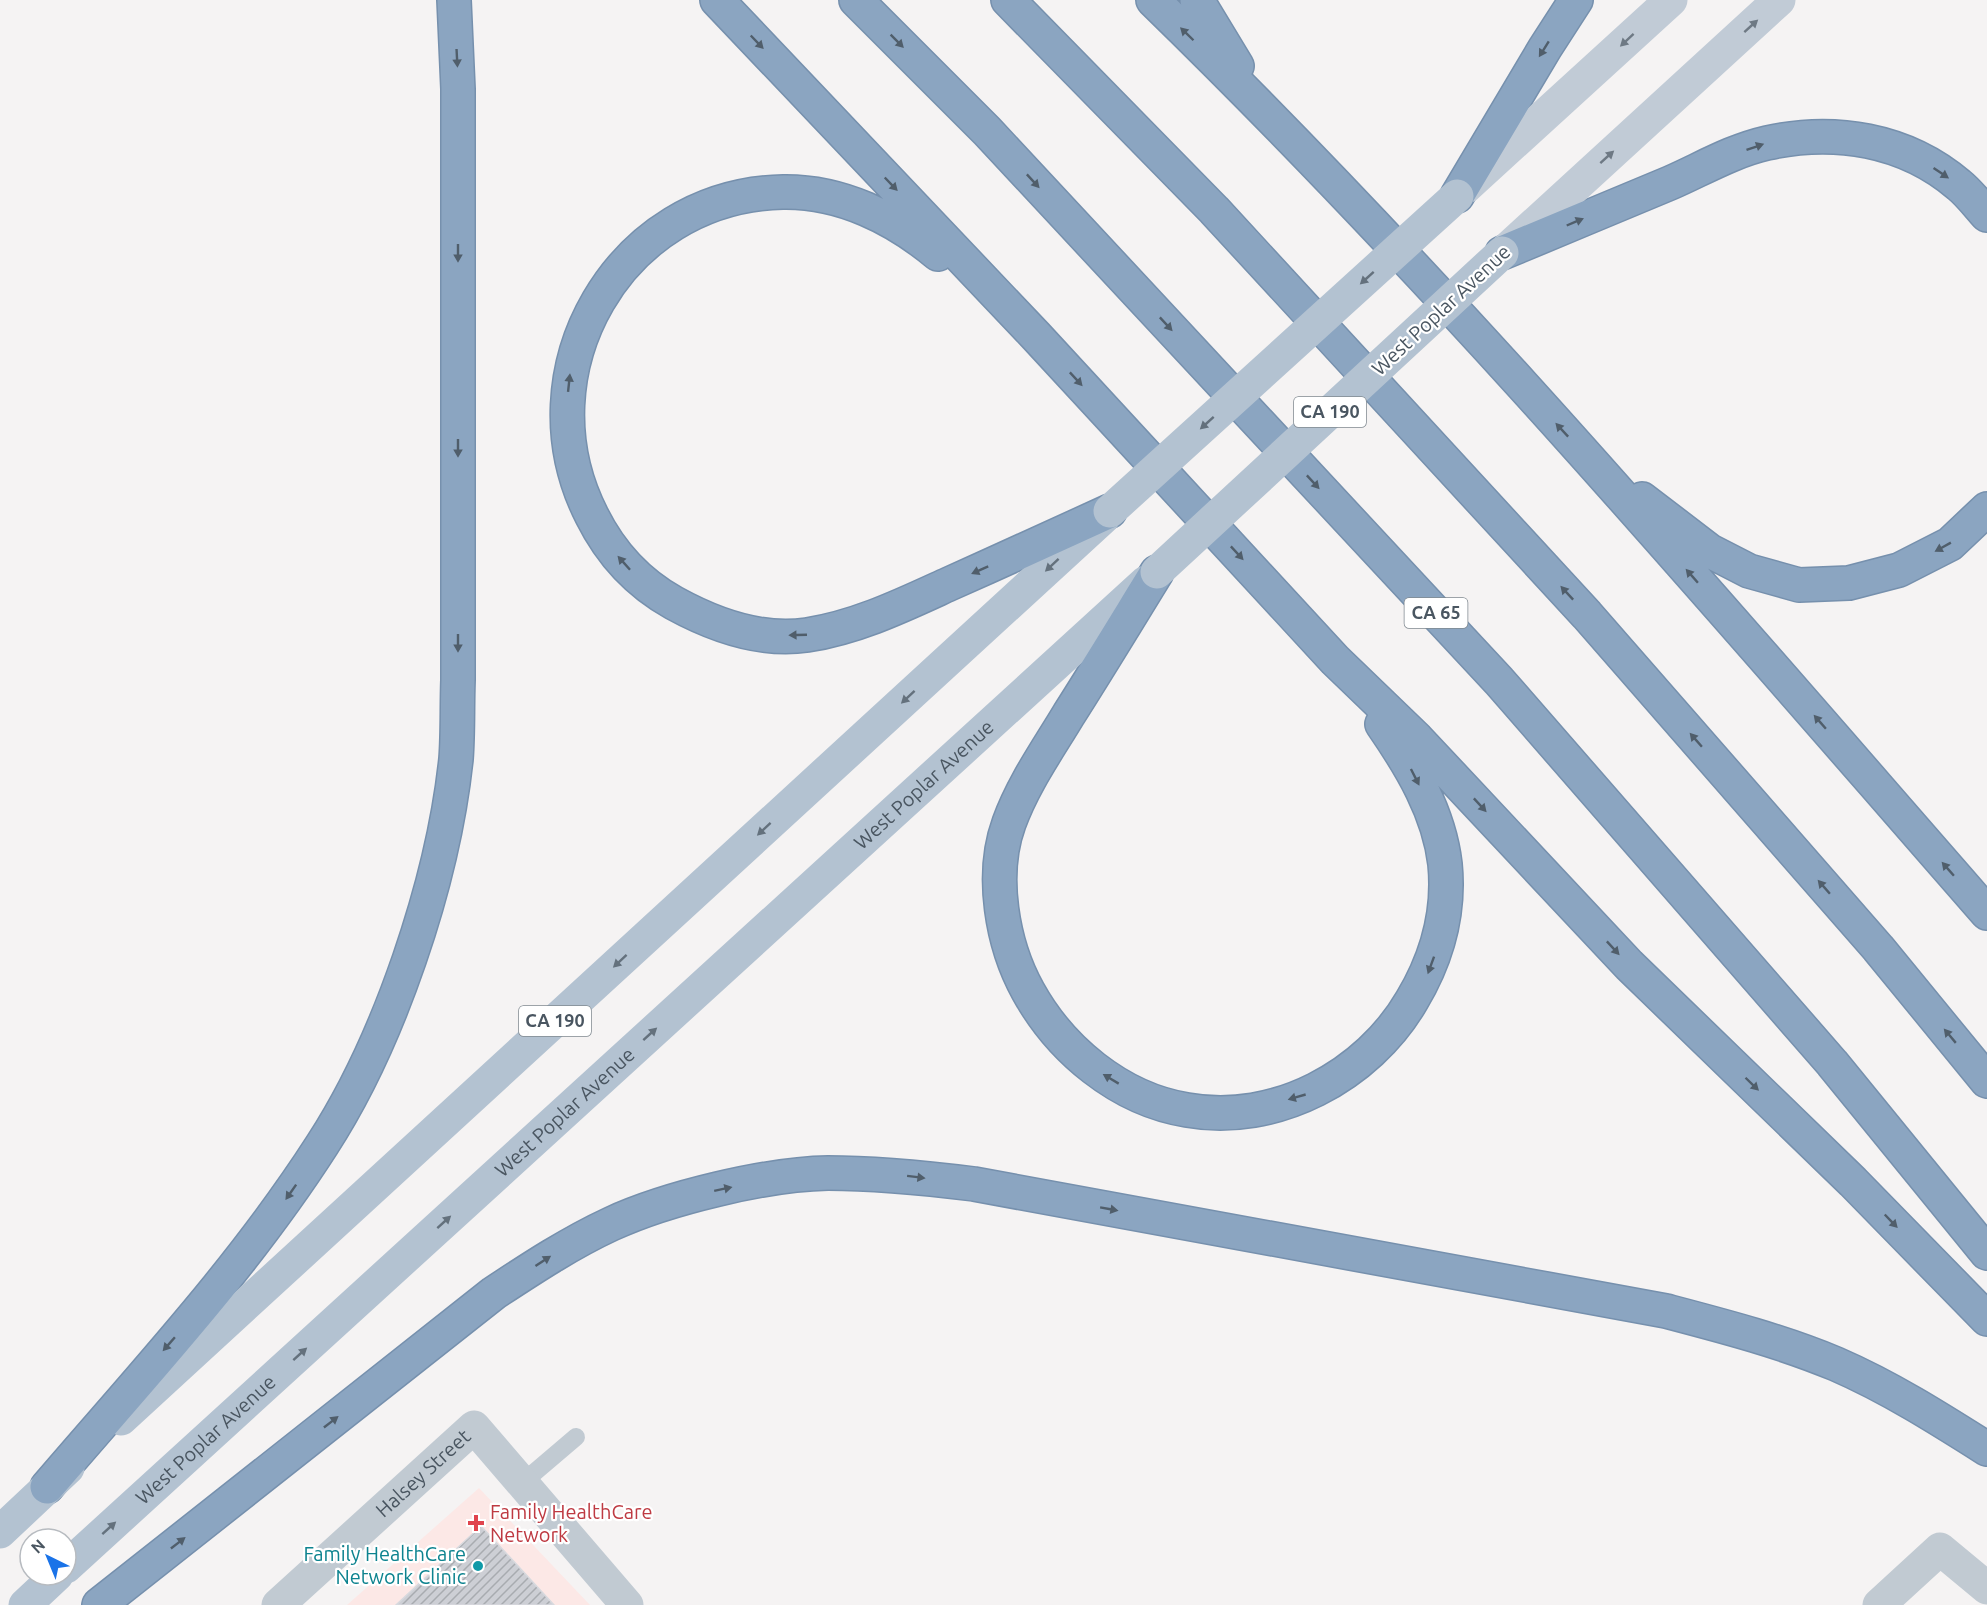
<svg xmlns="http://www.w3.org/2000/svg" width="1987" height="1605" font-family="Ubuntu,sans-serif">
<defs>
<pattern id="building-hatch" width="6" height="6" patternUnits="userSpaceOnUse" patternTransform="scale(1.5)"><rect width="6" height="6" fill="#cdcfd5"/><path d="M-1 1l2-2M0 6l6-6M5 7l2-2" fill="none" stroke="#a8abb0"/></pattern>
</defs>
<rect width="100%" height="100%" fill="#f5f3f3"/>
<path fill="#fce8e6" d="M479 1488 590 1605H347Z"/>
<path fill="url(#building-hatch)" stroke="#d7d9de" stroke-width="1.5" d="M481 1526 554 1605H396Z"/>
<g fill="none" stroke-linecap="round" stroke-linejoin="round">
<g stroke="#7690ad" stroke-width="36">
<path id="highway" d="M717 0 1036 336 1335 660 1417 739 1629 965 1853 1182 1987 1319
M856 0 987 131 1499 681 1832 1063 1987 1253
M1008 0 1214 210 1587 615 1878 948 1987 1081
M1153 0C1448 287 1716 603 1987 913
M1197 0 1237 66
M1457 196 1545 48 1576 0
M1502 253C1558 230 1614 206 1670 183 1702 169 1732 151 1767 143 1834 128 1905 139 1959 185 1969 193 1978 205 1987 215
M938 254C895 218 841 191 783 192 619 195 518 372 592 516 610 552 638 583 674 603 714 625 760 642 807 635 858 627 903 605 949 584 1003 560 1057 535 1110 511
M1642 499 1710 551 1749 571 1799 585 1849 583 1899 570 1950 544 1987 509
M1157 572C1128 619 1099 667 1069 714 1048 749 1023 784 1009 823 990 875 1002 944 1028 991 1060 1049 1119 1099 1187 1110 1275 1126 1368 1076 1412 1000 1437 958 1450 914 1445 864 1439 812 1411 766 1382 724
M47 1487C142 1376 243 1268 322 1145 389 1042 443 882 456 759 458 733 457 706 458 680V89L454 0
M99 1605 494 1293C532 1268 570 1243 611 1224 667 1198 767 1174 828 1173 877 1173 925 1178 974 1184L1666 1311C1723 1326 1781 1341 1836 1364 1889 1387 1938 1418 1987 1449"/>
</g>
<path stroke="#c1cad2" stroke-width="18" d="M522 1483 576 1437"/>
<g stroke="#c1cad2" stroke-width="33">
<path id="s1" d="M278 1605 474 1427 627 1605"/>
<path d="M1879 1605 1940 1549 1987 1588"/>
</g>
<path stroke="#c1cbd6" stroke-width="33" d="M1466 187 1671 0
M1506 250 1779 0"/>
<g stroke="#b3c2d1" stroke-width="33">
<path d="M121 1419 1104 517"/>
<path d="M0 1532 68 1468"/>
<path id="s2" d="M66 1567 1146 582"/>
<path d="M25 1605 57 1575"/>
</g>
<use href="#highway" stroke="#8ba5c1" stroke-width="33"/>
<path stroke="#b3c2d1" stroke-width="33" d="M1110 511 1457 196
M1157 572 1502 253"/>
</g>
<defs><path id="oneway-solid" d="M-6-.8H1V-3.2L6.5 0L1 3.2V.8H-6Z" transform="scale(1.5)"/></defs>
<g fill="#6e7984">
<use href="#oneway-solid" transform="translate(1751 26) rotate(-42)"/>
<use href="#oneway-solid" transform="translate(1627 40) rotate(137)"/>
<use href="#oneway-solid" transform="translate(1607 157) rotate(-42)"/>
</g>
<g fill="#505e6b">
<use href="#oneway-solid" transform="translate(1187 34) rotate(-136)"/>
<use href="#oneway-solid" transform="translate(897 41) rotate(45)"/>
<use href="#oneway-solid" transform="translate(757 42) rotate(46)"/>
<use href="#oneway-solid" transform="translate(1544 49) rotate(122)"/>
<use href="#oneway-solid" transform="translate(457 58) rotate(87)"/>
<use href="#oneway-solid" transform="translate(1755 147) rotate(-19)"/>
<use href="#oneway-solid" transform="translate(1941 173) rotate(34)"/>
<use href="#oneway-solid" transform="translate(1033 181) rotate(47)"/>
<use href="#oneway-solid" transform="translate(891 184) rotate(46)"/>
<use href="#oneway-solid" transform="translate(1575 222) rotate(-23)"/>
<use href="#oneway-solid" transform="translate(458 253) rotate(90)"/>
<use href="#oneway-solid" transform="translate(1166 324) rotate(47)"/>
<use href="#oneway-solid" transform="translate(1076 379) rotate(47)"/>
<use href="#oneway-solid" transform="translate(569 383) rotate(-84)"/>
<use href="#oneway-solid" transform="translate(1562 430) rotate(-133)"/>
<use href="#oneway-solid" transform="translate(458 448) rotate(90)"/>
<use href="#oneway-solid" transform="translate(1313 482) rotate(47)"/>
<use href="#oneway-solid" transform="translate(1943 547) rotate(151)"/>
<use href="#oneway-solid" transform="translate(1237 553) rotate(47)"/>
<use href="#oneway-solid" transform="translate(624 563) rotate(-132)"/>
<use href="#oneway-solid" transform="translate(980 570) rotate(156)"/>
<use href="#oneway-solid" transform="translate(1692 576) rotate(-131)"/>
<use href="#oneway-solid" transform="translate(1567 593) rotate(-133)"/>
<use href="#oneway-solid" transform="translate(798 635) rotate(178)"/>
<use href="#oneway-solid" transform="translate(458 643) rotate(90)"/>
<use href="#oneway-solid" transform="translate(1820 722) rotate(-131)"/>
<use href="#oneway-solid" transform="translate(1696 740) rotate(-131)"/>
<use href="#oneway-solid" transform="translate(1415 777) rotate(63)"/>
<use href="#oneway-solid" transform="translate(1480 805) rotate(47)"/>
<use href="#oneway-solid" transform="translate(1948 869) rotate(-131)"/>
<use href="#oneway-solid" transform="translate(1824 887) rotate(-131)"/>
<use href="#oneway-solid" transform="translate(1613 948) rotate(47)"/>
<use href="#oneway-solid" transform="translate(1431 965) rotate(110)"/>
<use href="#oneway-solid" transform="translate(1950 1036) rotate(-130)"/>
<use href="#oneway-solid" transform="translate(1111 1079) rotate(-149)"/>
<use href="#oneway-solid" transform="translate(1752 1084) rotate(44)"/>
<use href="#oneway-solid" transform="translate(1297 1097) rotate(164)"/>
<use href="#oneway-solid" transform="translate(916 1177) rotate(7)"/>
<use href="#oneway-solid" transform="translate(723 1189) rotate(-12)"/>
<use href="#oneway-solid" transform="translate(291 1192) rotate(125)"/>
<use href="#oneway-solid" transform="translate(1109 1209) rotate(10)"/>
<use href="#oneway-solid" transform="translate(1891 1221) rotate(46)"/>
<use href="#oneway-solid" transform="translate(543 1261) rotate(-33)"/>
<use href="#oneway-solid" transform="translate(169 1344) rotate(131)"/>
<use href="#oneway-solid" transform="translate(331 1422) rotate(-38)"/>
<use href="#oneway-solid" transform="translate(178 1543) rotate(-38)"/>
</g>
<g fill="#64717d">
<use href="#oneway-solid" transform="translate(1367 278) rotate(138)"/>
<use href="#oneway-solid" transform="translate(1207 423) rotate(138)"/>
<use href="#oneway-solid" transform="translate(1052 565) rotate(137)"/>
<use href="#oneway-solid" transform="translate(908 697) rotate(137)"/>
<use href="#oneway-solid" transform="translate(764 829) rotate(137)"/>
<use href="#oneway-solid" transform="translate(620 961) rotate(137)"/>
<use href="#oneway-solid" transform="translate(650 1034) rotate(-42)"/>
<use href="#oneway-solid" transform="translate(444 1222) rotate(-42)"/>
<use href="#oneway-solid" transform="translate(300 1354) rotate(-42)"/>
<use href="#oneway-solid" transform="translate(109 1528) rotate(-42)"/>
</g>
<path fill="#e0444e" stroke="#fff" stroke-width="2" d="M473 1514h6v6h6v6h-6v6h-6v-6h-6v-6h6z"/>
<circle fill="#0f9aa8" stroke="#fff" stroke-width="2" cx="478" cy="1566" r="6"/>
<g text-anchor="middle" stroke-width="4.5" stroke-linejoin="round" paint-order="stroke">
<g fill="#fff" stroke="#808990" stroke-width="1.5">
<rect x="1294" y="397" width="72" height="30" rx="4.5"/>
<rect x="1404.5" y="598" width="63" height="30" rx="4.5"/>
<rect x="519" y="1006" width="72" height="30" rx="4.5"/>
</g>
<g font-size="18" font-weight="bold" fill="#4a5661">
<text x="1330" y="418">CA 190</text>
<text x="1436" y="619">CA 65</text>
<text x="555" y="1027">CA 190</text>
</g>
<g font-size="20" fill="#4a5661" stroke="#fff">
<text transform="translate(1441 310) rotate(-43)" y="7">West Poplar Avenue</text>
<text dy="7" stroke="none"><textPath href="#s2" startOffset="1161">West Poplar Avenue</textPath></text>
<text dy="7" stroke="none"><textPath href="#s2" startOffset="675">West Poplar Avenue</textPath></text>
<text dy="7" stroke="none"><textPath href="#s2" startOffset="189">West Poplar Avenue</textPath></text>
<text dy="7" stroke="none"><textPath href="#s1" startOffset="196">Halsey Street</textPath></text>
</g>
<g font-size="20" fill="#be3a42" stroke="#fff" text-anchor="start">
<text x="490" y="1519">Family HealthCare<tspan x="490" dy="23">Network</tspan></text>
</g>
<g font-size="20" fill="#0d838f" stroke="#fff" text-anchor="end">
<text x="466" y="1561">Family HealthCare<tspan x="466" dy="23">Network Clinic</tspan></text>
</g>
</g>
<g transform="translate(48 1557) rotate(317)"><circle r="28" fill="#ffffff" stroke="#b7bbc0" stroke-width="1.5"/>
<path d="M0-4.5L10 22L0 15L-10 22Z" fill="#1a73e8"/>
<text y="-9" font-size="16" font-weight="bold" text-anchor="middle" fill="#4a5661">N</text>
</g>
</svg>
